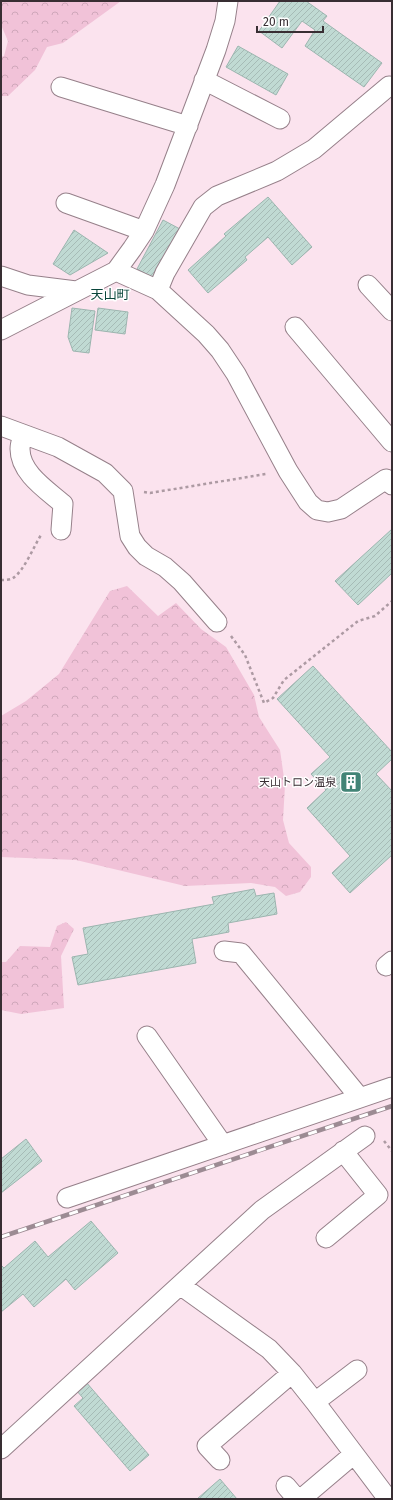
<svg xmlns="http://www.w3.org/2000/svg" width="393" height="1500" font-family="'Fira Sans','Noto Sans JP',sans-serif">
<defs>
<pattern id="forest-crowns" width="20" height="18" patternUnits="userSpaceOnUse"><rect width="20" height="18" fill="#f1c2d8"/><path d="M2 6a3 3 0 1 1 6 0M12 15a3 3 0 1 1 6 0" fill="none" stroke="#cfa7ba"/></pattern>
<pattern id="building-hatch" width="6" height="6" patternUnits="userSpaceOnUse"><rect width="6" height="6" fill="#c0dad3"/><path d="M-1 1l2-2M0 6l6-6M5 7l2-2" fill="none" stroke="#a6bbb6"/></pattern>
</defs>
<rect width="100%" height="100%" fill="#fbe3ee"/>
<path fill="url(#forest-crowns)" d="M1 1H121L63 43 47 47 35 70 8 96H1V57L4 56 8 41 1 25Z
M127 586 158 616 176 603 201 629 226 647 254 695 259 717 280 750 285 785 283 820 289 843 311 867V877L300 892 286 896 275 887 251 883 185 886 76 860 1 857V716L26 701 59 674 110 591Z
M66 922 74 929 61 956 64 1008 21 1014 1 1010V962H6L20 946 50 947 57 926Z"/>
<path fill="url(#building-hatch)" stroke="#9cb5af" d="M280 1H306L327 16 323 21 382 63 364 87 305 46 315 30 302 21 282 48 259 31Z
M238 46 288 74 276 95 226 67Z
M268 197 312 247 292 265 268 237 245 257 247 260 208 293 188 270 226 236 224 234Z
M163 220 180 229 154 278 137 269Z
M74 230 108 253 70 275 53 264Z
M72 308 95 311 89 353 73 351 68 337Z
M98 308 128 312 125 334 95 330Z
M392 529V573L358 605 335 581Z
M313 666 392 752V759L376 774 392 791V855L350 893 332 873 350 856 307 808 326 790 311 774 330 757 277 699Z
M254 889 256 896 274 893 277 914 228 923 229 932 192 939 196 963 78 985 72 957 88 954 83 928 214 904 212 897Z
M26 1139 42 1161 1 1193V1159Z
M91 1221 118 1253 75 1290 66 1279 34 1307 23 1294 1 1312V1265L4 1268 35 1241 48 1257Z
M86 1382 149 1455 130 1471 74 1406 83 1398 76 1390Z
M220 1479 237 1499H197Z"/>
<g fill="none" stroke-linecap="round" stroke-linejoin="round">
<g stroke="#96808a" stroke-width="21">
<path id="minor" d="M204 80 280 119
M61 87 188 126
M66 203 144 231
M116 271 158 290 206 334 220 350 236 374 288 471 308 502 317 510 328 512 341 509 386 479 392 485
M1 276 28 285 76 291
M368 285 392 311
M158 290 165 273 203 207 217 196 277 171 314 149 389 86
M295 327 392 442
M1 330 116 271 132 249 144 231 165 185 216 50 225 21 228 1
M1 426 58 447 105 473 123 491 130 536 137 547 146 556 165 567 182 582 217 622
M23 434C22 439 20 444 20 449 20 473 47 490 63 504L61 530
M224 951 241 953 360 1098
M386 966 392 961
M147 1036 223 1145
M67 1198 392 1087
M326 1238 378 1195 343 1151
M180 1285 269 1349 292 1373 315 1402 388 1499
M315 1402 357 1370
M1 1449 262 1210 365 1136
M220 1460 207 1446 292 1373
M286 1486 297 1499
M301 1499 354 1454"/>
</g>
<path stroke="#ad9aa3" stroke-width="2.5" stroke-dasharray="3 3" stroke-linecap="butt" d="M144 492 150 493 266 474
M1 580C5 580 10 580 13 578 24 571 34 546 41 535
M231 636 245 655 264 703 273 698 284 680 358 621 375 616 392 601
M384 1141 392 1151"/>
<use href="#minor" stroke="#fff" stroke-width="19"/>
<g stroke="#9c8b93" stroke-width="4.5">
<path id="rail" d="M1 1237 392 1106"/>
</g>
<use href="#rail" stroke="#fff" stroke-width="3" stroke-dasharray="9" stroke-linecap="butt"/>
</g>
<defs>
<g id="building-square" transform="scale(1.15)"><rect x="-9" y="-9" width="18" height="18" rx="4" fill="#428476" stroke="#fff"/><path d="M-4-6H4V6H1V3H-1V6H-4ZM-2.5-4.3h1.7v1.8h-1.7ZM.8-4.3h1.7v1.8H.8ZM-2.5-1h1.7V.8h-1.7ZM.8-1h1.7V.8H.8Z" fill="#fff"/></g>
</defs>
<g fill-rule="evenodd">
<use href="#building-square" x="351" y="782"/>
</g>
<g text-anchor="middle" stroke-width="3" stroke-linejoin="round" paint-order="stroke">
<g font-size="11" fill="#382e33" stroke="#fff" text-anchor="end">
<text x="336" y="786">天山トロン温泉</text>
</g>
<g font-size="13" fill="#0a453b" stroke="#fff">
<text x="110" y="299">天山町</text>
</g>
</g>
<rect width="393" height="1500" fill="none" stroke="#382e33" stroke-width="4"/>
<path d="M257 26v6h66v-6" fill="none" stroke="#382e33" stroke-width="2"/>
<text x="263" y="26" font-size="12" fill="#382e33" stroke="#ffffff" stroke-width="3" paint-order="stroke">20 m</text>
</svg>
